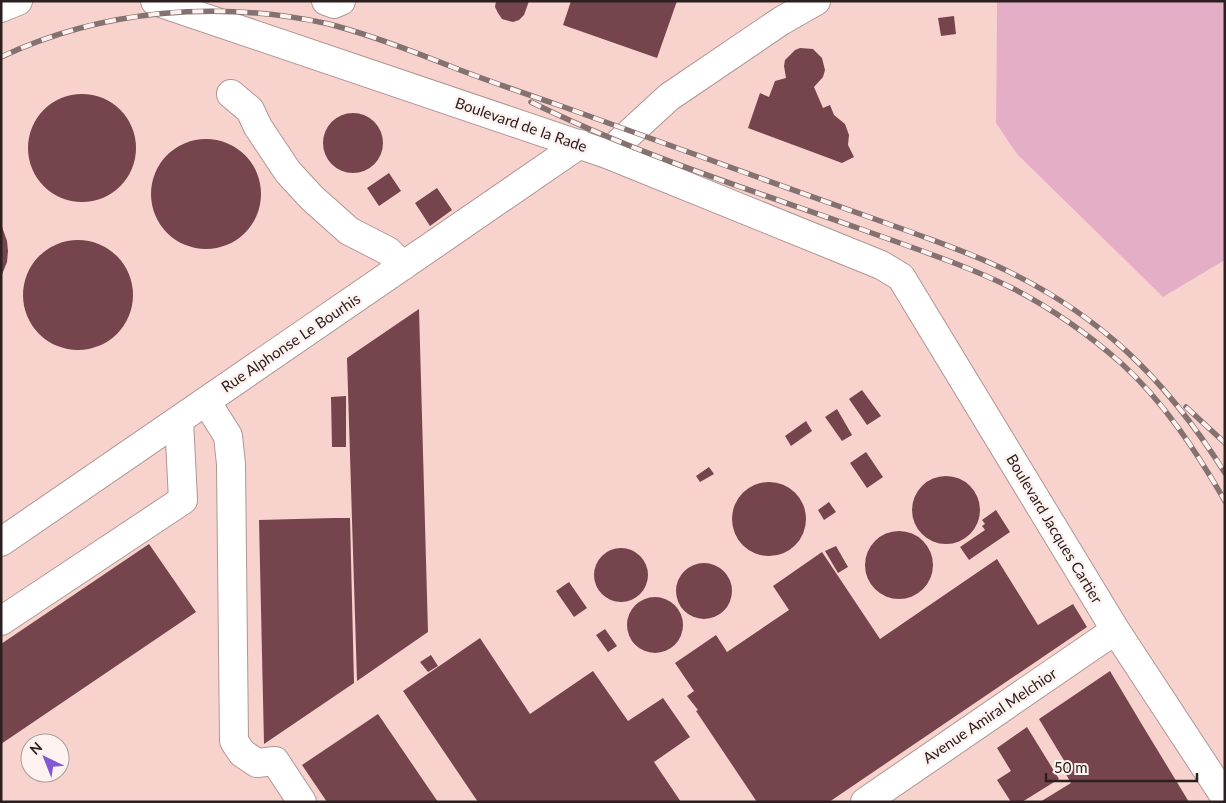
<svg xmlns="http://www.w3.org/2000/svg" width="1226" height="803" font-family="Lato,sans-serif">
<rect width="100%" height="100%" fill="#fde0dc"/>
<path fill="#f8d3ce" fill-rule="evenodd" d="M1 1H997L996 123 1163 297 1225 260V802H1ZM30 743H60V773H30Z"/>
<path fill="#e4afc6" d="M997 1H1225V260L1163 297 1017 154 996 123Z"/>
<path fill="#75444c" d="M496 1H529L524 15 519 20 513 22 502 19 498 13 495 7Z
M571 1H677L657 58 563 25Z
M954 16 956 34 941 36 938 18Z
M800 48 813 49 822 58 825 70 823 77 814 87 823 108 830 105 834 115 845 124 849 135 848 145 854 157 842 163 748 128 760 93 769 97 775 81 786 78 784 66 785 60 795 50Z
M28 148a54 54 0 1 1 108 0a54 54 0 1 1-108 0Z
M323 143a30 30 0 1 1 60 0a30 30 0 1 1-60 0Z
M151 194a55 55 0 1 1 110 0a55 55 0 1 1-110 0Z
M389 173 401 191 379 206 367 188Z
M437 188 452 210 430 226 415 203Z
M1 224 7 241 8 251 7 262 1 277Z
M23 295a55 55 0 1 1 110 0a55 55 0 1 1-110 0Z
M419 309 428 632 357 681 347 358Z
M862 390 881 416 867 425 849 399Z
M346 396V447H332L331 397Z
M837 409 852 435 842 441 825 417Z
M806 421 812 431 791 446 785 436Z
M866 452 883 477 867 488 850 463Z
M709 467 714 474 700 482 696 476Z
M912 510a34 34 0 1 1 68 0a34 34 0 1 1-68 0Z
M732 519a37 37 0 1 1 74 0a37 37 0 1 1-74 0Z
M829 502 836 512 824 520 818 510Z
M996 510 1010 532 969 560 960 547 985 530 982 526 985 524 982 520Z
M334 518H350L354 683 264 744 259 520Z
M865 565a34 34 0 1 1 68 0a34 34 0 1 1-68 0Z
M149 544 196 612 1 744V644Z
M836 546 848 567 838 573 825 551Z
M594 575a27 27 0 1 1 54 0a27 27 0 1 1-54 0Z
M822 552 880 639 997 559 1038 625 1073 604 1087 627 829 802H757L696 711 698 710 687 696 694 691 675 663 716 635 727 652 789 610 773 586Z
M676 591a28 28 0 1 1 56 0a28 28 0 1 1-56 0Z
M569 582 587 608 574 617 556 591Z
M627 625a28 28 0 1 1 56 0a28 28 0 1 1-56 0Z
M605 629 617 646 608 652 596 635Z
M480 638 530 714 593 671 628 721 663 698 690 737 654 762 681 802H478L403 691Z
M431 655 438 666 428 672 420 662Z
M1110 671 1141 723 1189 802H1040L1071 783 1063 769 1068 767 1039 719Z
M378 714 438 802H327L302 765Z
M1027 727 1059 779 1022 802H1011L997 780 1011 771 997 748Z"/>
<g fill="none" stroke-linecap="round" stroke-linejoin="round">
<g stroke="#b09692" stroke-width="30">
<path id="minor" d="M155 1 607 154 881 265 901 277 1116 631 1225 797
M326 1 334 4 341 1
M1 8 18 1
M231 94 250 110 258 127 288 172 312 198 349 231 388 251 403 266
M607 154 669 97 781 21 816 1
M206 401 228 436 231 464 234 741 242 753 257 763 275 761 302 802
M1 542 580 144
M1 621 183 500 179 420
M865 802 1101 640 1116 631"/>
</g>
<use href="#minor" stroke="#fff" stroke-width="28"/>
<g stroke="#857270" stroke-width="5.5">
<path id="rail" d="M1 57C103 9 219 0 329 24 374 36 417 53 460 70 494 83 529 95 564 107 680 149 795 191 911 232 940 243 969 253 997 266 1100 314 1165 378 1225 473
M531 102C636 154 748 189 858 228 910 247 963 264 1012 288 1051 308 1088 334 1121 363 1164 402 1196 451 1225 501
M1186 407 1225 443"/>
</g>
<use href="#rail" stroke="#fef2f0" stroke-width="4" stroke-dasharray="11" stroke-linecap="butt"/>
</g>
<g text-anchor="middle" stroke-width="5" stroke-linejoin="round" paint-order="stroke">
<g font-size="15" fill="#2b201f" stroke="#fef2f0">
<text transform="translate(521 125) rotate(19)" y="5">Boulevard de la Rade</text>
<text transform="translate(291 343) rotate(-34)" y="5">Rue Alphonse Le Bourhis</text>
<text transform="translate(1054 529) rotate(59)" y="5">Boulevard Jacques Cartier</text>
<text transform="translate(990 716) rotate(-34)" y="5">Avenue Amiral Melchior</text>
</g>
</g>
<rect width="1226" height="803" fill="none" stroke="#2b201f" stroke-width="5"/>
<g transform="translate(45 758) rotate(317)"><circle r="24" fill="#fef2f0" stroke="#aa9e9c"/>
<path d="M0-4L9 19L0 12L-9 19Z" fill="#8359d3"/>
<text y="-8" font-size="14" font-weight="bold" text-anchor="middle" fill="#2b201f">N</text>
</g>
<path d="M1046 773v8h151v-8" fill="none" stroke="#2b201f" stroke-width="2.5"/>
<text x="1054" y="773" font-size="15" fill="#2b201f" stroke="#fef2f0" stroke-width="4" paint-order="stroke">50 m</text>
</svg>
